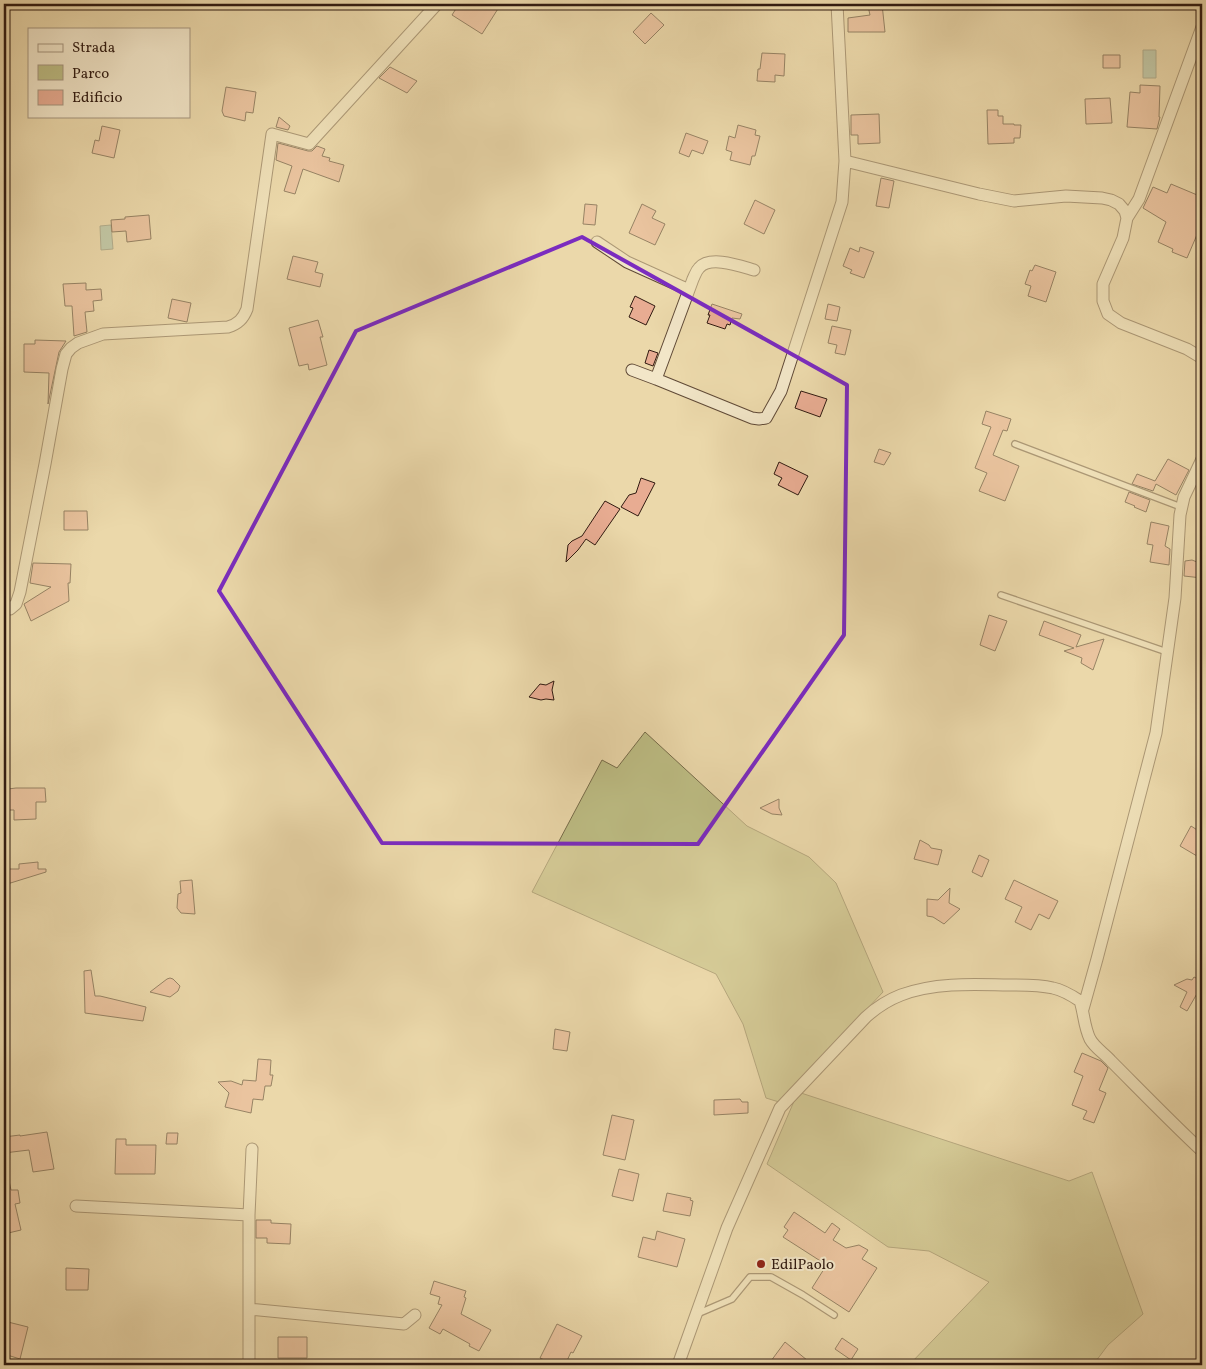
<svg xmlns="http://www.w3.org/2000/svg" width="1206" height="1369" font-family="Vollkorn,serif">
<rect width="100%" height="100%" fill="#ebd8aa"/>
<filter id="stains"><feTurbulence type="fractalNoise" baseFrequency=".004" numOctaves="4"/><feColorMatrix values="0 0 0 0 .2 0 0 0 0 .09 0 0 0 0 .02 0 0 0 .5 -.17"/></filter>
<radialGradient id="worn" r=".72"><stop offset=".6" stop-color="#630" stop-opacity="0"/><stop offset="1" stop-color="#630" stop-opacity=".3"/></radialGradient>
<path fill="#bdbd84" stroke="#776c4a" d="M645 732 747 826 809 857 836 883 883 992 779 1102 766 1098 743 1024 716 974 532 892 602 760 617 768Z
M798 1092 1069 1181 1092 1172 1143 1314 1108 1345 1093 1365H909L989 1282 929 1251 888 1247 767 1164Z"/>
<path fill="#98baa9" stroke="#6f7a6c" d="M1143 50H1156V78H1143Z
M111 225 113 249 101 250 100 226Z"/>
<path fill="#e8ac92" stroke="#311b11" d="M459 4H501L482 34 452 15Z
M882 4 885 32H848V18L870 15 868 6Z
M651 13 664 25 645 44 633 32Z
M762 53 785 54 784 76 775 75V82L757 81 758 69H760Z
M1103 55H1120V68H1103Z
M390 67 417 81 407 93 379 78Z
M1140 85 1160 86 1159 117H1160L1157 129 1127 127 1130 92 1140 93Z
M226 87 256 92 253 113 246 112 245 121 224 116 222 111Z
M1110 98 1112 123 1086 124 1085 99Z
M987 110H998V116H1003V124H1014V125H1021L1020 138H1014V143L988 144Z
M879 114 880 143 858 144V135H851V115Z
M279 117 290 126 288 130 276 127Z
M738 125 756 130 755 135 760 136 755 156H752L750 165 730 160 732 152 726 150 729 136 735 138Z
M102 126 120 130 114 158 92 153 95 140 99 141Z
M686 133 708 141 703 154 692 150 689 157 679 153Z
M278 143 308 151H312L317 146 325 149 322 156 330 158 329 161 344 165 339 182 303 169 295 194 284 191 292 166 276 160Z
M881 178 894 181 889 208 876 206Z
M1171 184 1202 197V232L1199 230 1187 258 1172 252 1173 249 1158 242 1166 222 1143 208 1153 187 1167 193Z
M755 200 775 210 764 234 744 224Z
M585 204 597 205 595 225 583 224Z
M642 204 656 211 652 218 665 224 655 245 629 233Z
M149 215 151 239 127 242 126 231 112 232 111 220 125 219V217Z
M860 247 874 252 864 278 850 273 852 270 843 266 850 248 859 252Z
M293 256 318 262 315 272 323 274 320 287 287 279Z
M1035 265 1056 272 1046 302 1028 296 1031 286 1025 284 1030 270 1032 271Z
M86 283V290L101 289 102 300 93 301 94 311 85 312 87 332 74 336 72 306H65L63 284Z
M635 296 655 306 646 325 629 317 633 308 630 307Z
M172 299 191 303 187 322 168 318Z
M712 304 742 314 740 319 732 318 730 325 727 324 725 329 707 323 710 315H708Z
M828 304 840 307 837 321 825 319Z
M318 320 323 337H320L327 365 309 370 308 364 299 366 289 328Z
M832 326 851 330 845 355 835 353 837 345 828 343Z
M35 340 66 341 59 352 48 404 49 373 24 372V344H35Z
M649 350 658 353 653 366 645 363Z
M801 391 827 399 820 417 795 408Z
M986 411 1011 419 1007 431 1003 430 993 455 1019 466 1005 501 979 491 987 473 975 468 991 427 982 424Z
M879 449 891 453 884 465 874 462Z
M1168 459 1189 470 1176 495 1156 484 1153 491 1132 484 1137 474 1155 481Z
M779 462 808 476 798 495 778 485 782 478 774 474Z
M641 478 655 483 638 516 621 507 629 495 636 493Z
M1129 492 1150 500 1146 512 1134 507 1135 506 1125 502Z
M605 501 620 509 595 545 586 539 578 550 566 562 568 545 572 541 582 536Z
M64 511H87L88 530H64Z
M1151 522 1169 526 1165 546 1170 549 1169 565 1150 562 1153 545 1147 544Z
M1192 560 1197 562 1202 571V578L1184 576 1185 561Z
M33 563 71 564 70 583H68L69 601 31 621 24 604 51 587 30 583Z
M989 615 1007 621 995 651 980 645Z
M1044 621 1081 635 1076 647 1104 639 1093 670 1081 663 1082 658 1064 651 1074 648 1039 635Z
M554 681 552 690 554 700 546 699 541 700 529 697 540 684 546 685Z
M16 788H45L46 802H36V819L14 820V810H9L8 789Z
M779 799V808L782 815 772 814 760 808Z
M1191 826 1202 833V859L1180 846Z
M920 840 929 845 931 848 942 850 938 865 914 859Z
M979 855 989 860 982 877 972 872Z
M38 862V869H46V872L4 885V869H19V864Z
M192 880 195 914 181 913 177 908 178 894 181 893 180 881Z
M1014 880 1058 901 1049 919 1039 914 1031 930 1015 922 1022 907 1005 899Z
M950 888 949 903 960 909 944 924 933 917 927 916V899L938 900Z
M91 970 95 996H100L146 1007 143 1021 85 1013 84 971Z
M1194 977 1202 981V985L1187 1011 1180 1007 1187 992 1174 985 1187 979 1192 980Z
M170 978 173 979 180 986 178 991 170 997 150 992 167 979Z
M555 1029 570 1032 567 1051 553 1049Z
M1082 1053 1101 1061 1108 1068 1099 1090 1106 1093 1094 1123 1083 1119 1087 1111 1072 1105 1083 1076 1074 1072Z
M258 1059 271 1060 270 1075H273L271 1086H265L263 1100 253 1099 251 1113 225 1107 229 1093 218 1082 231 1081 242 1085 243 1080 256 1081Z
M740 1099 742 1102H748V1113L714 1115V1100Z
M612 1115 634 1120 625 1160 603 1155Z
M47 1132 54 1169 33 1172 29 1150 4 1153V1137L20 1135V1136Z
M167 1133H178L177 1144H166Z
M116 1139H126V1145H156L155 1174H115Z
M619 1169 639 1174 633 1201 612 1196Z
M8 1176 11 1190H18L20 1203 15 1204 21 1230 4 1234V1177Z
M667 1193 691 1198 690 1200 693 1201 690 1216 663 1211Z
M794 1212 825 1233 832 1223 840 1229 833 1240 846 1248 859 1245 868 1250 862 1259 877 1268 849 1312 812 1288 824 1269 820 1266 822 1262 783 1237 788 1230 784 1227Z
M256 1220H271V1223L291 1224 290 1244 267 1243V1238H256Z
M657 1231 685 1239 677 1267 638 1257 643 1237 655 1240Z
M66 1268 89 1269 88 1290H66Z
M434 1281 466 1291 464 1297 466 1298 461 1314 491 1330 479 1351 469 1346 470 1344 443 1329 440 1334 429 1328 442 1305 438 1304 440 1297 430 1294Z
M4 1321 28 1327 20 1359 4 1354Z
M557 1324 582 1336 573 1353 571 1352 565 1365H555L540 1358Z
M278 1337H307V1358H278Z
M842 1338 858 1349 851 1360 835 1349Z
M785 1342 813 1365H768Z"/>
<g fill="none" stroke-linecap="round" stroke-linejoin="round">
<g stroke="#604a37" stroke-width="8">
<path id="service" d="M1015 444 1181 507
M1001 595 1167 652
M697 1314 732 1299 750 1277H771L803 1295 834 1315"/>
</g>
<g stroke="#604a37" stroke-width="13">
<path id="minor" d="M845 161 979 194 1014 201 1066 196 1102 198 1111 200 1119 204 1125 211 1127 218 1123 238 1103 284V301L1108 314 1121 323 1187 349 1202 358
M1127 218 1139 199 1202 27
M597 242 627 262 689 290
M632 370 656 379 752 418 759 419 766 418 781 391 842 202 845 161 837 4
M656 379 693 279C695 275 696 271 699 268 710 255 740 266 754 270
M4 609H10L16 604 20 592 45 464 62 369 66 354 71 348 78 343 103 334 228 327C238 324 243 319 247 309L272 134 309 144 437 4
M1083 1009 1097 959 1156 733 1175 598 1180 515 1184 497 1202 459
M76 1206 249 1215
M249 1309 404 1324 415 1315
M249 1365V1215L252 1149
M678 1365 727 1228 780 1108 866 1017C876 1008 888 1000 901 995 933 983 969 984 1003 985 1020 985 1037 984 1053 988 1063 990 1071 995 1080 1001 1084 1013 1084 1027 1090 1039 1095 1048 1104 1053 1111 1061 1141 1091 1171 1122 1202 1151"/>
</g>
<use href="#service" stroke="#f2e6c8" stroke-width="5.5"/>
<use href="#minor" stroke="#f2e6c8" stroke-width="11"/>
</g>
<path d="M0 0H1206V1369H0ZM582 237 847 385 844 635 698 844 382 843 219 591 356 331Z" fill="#ebd8aa" fill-opacity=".55" fill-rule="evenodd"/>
<path fill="none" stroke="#7b2cbf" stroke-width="4" stroke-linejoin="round" d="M582 237 847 385 844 635 698 844 382 843 219 591 356 331Z"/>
<circle fill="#8f2418" stroke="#f2e6c8" stroke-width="2" cx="761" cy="1264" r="5"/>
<g text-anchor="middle" stroke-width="4" stroke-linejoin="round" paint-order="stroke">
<g font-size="15" fill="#311b11" stroke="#f2e6c8" text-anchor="start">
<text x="771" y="1269">EdilPaolo</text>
</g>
</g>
<rect width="1206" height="1369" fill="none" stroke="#ebd8aa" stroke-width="20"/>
<rect x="5" y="5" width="1196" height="1359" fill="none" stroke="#311b11" stroke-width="2.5"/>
<rect x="10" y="10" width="1186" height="1349" fill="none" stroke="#311b11"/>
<rect x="28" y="28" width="162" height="90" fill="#f2e6c8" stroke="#a5957f"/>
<rect x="38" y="44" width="25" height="8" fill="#f2e6c8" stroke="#a5957f"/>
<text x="72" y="52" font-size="15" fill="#311b11">Strada</text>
<rect x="38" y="65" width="25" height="15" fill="#bdbd84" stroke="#a5957f"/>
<text x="72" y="78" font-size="15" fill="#311b11">Parco</text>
<rect x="38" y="90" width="25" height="15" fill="#e8ac92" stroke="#a5957f"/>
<text x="72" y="102" font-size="15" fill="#311b11">Edificio</text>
<rect width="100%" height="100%" filter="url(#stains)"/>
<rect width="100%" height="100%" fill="url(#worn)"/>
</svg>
